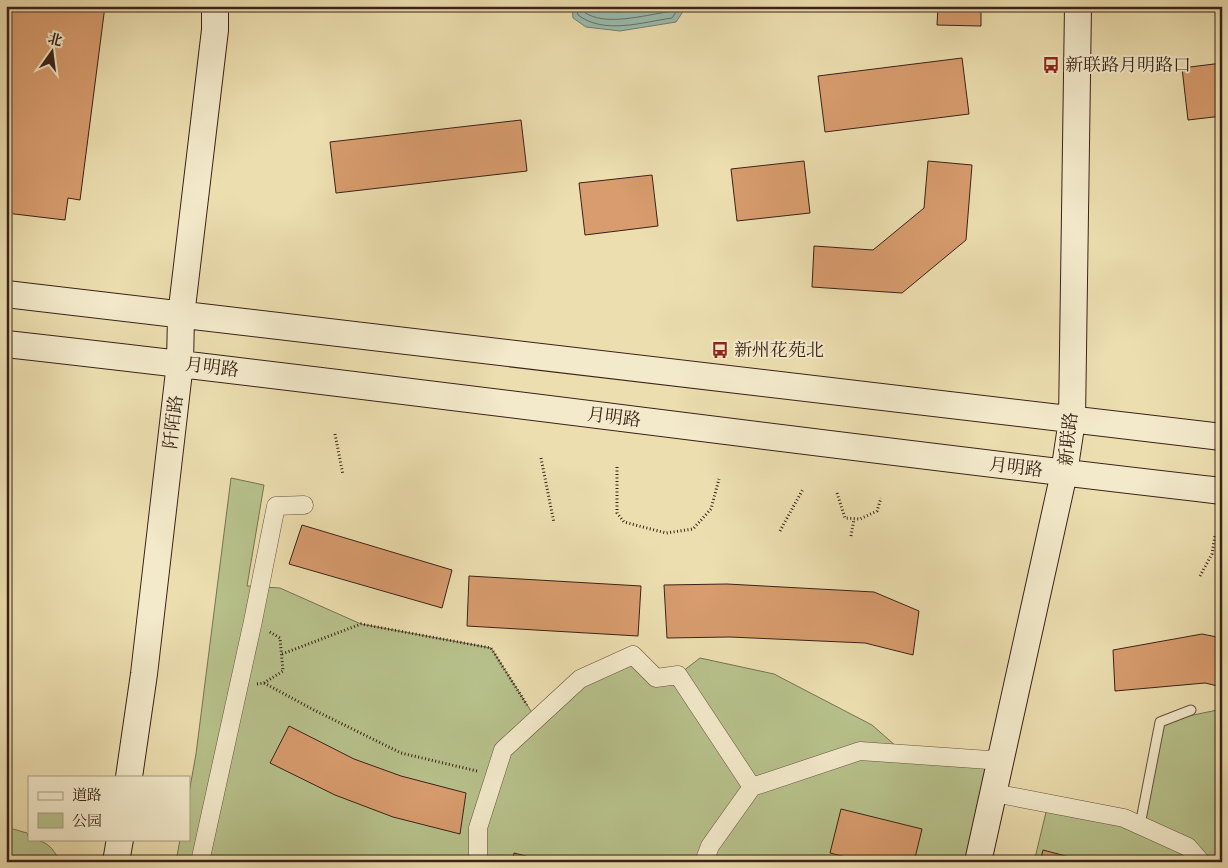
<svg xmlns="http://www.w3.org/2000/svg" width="1228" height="868" font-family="'Old Standard TT','Noto Serif SC',serif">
<rect width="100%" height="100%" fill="#ecdeaf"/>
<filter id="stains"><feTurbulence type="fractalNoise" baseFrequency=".004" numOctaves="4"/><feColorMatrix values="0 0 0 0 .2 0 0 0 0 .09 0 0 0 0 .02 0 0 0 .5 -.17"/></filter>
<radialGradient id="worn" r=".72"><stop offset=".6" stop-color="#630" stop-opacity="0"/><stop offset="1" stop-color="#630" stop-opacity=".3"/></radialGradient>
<path fill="#b7c18b" stroke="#787252" d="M231 478 264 485 247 586 280 588 361 624 491 648 536 719 580 679 633 655 656 678 678 675 700 658 774 674 872 725 905 754 989 760 965 862H176L180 839H189V793L196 754Z
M1222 709V862H1034L1048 804 1140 825 1160 722Z
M6 827 27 833 29 839C44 839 55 848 59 862H6Z"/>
<path fill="#99bcae" stroke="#737e72" d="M572 6H686V7L676 22 620 31 586 27 573 18Z"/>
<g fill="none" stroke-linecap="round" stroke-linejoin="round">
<path stroke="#6a6f64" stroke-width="1" d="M577 6 578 15C604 35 643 22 672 18L680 6
M583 6 584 12C605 27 644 15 668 12L673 6
M591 6 593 9 619 12 655 6"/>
</g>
<path fill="#d89c6e" stroke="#3a2219" d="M6 6H105L80 200 68 198 65 220 6 213Z
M938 6H981V26L937 25Z
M962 58 969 114 825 132 818 76Z
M1222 63V116L1188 120 1182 68Z
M521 120 527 171 336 193 330 142Z
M804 161 810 213 737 221 731 169Z
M928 161 972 165 966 240 902 293 812 287 814 246 873 250 924 208Z
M652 175 658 226 585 235 579 183Z
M302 525 452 570 442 608 289 564Z
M469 576 641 586 638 636 467 626Z
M727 584 874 592 919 611 913 655 865 643 730 637 667 638 664 585Z
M1202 634 1222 638V687L1205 683 1115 691 1113 650Z
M289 726 354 759 401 776 466 793 460 834 393 817 335 795 270 763Z
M841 809 922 829 914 862H865L830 853Z
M1043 850 1088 862H1040Z
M514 853 549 862H512Z"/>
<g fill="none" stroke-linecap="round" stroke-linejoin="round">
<g stroke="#66513e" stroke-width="11">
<path id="lane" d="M1140 825 1160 722 1191 710"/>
</g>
<g stroke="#66513e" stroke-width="19">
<path id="street" d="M994 793 1124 818 1188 847 1201 862
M200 862 253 621 276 506 304 505
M478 862V828L503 750 580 679 633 655 656 678 678 675 752 787
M704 862 710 846 752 787 860 751 989 760 1003 756"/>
</g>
<g stroke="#3a2219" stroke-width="28">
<path id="secondary" d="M6 294 1222 437
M6 344C412 389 816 445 1222 491
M129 777 144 674 180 363 181 316 215 30V6
M116 862 120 839
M978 862 1064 473 1072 420 1078 6"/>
</g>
<path stroke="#3a2219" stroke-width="3" stroke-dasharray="1 2.5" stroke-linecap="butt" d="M335 434 343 475
M541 458 554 523
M617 467V513L624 522 666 533 693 529 711 509 719 479
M837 493 845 518 860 519 877 511 881 498
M780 531 803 489
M851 536 854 519
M1200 576 1212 554 1215 536
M282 654 361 624 491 648 527 705
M264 683 314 710 401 753 477 771
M257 684 264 683 283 671 280 638 268 631"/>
<use href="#lane" stroke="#f3eacb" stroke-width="9"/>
<use href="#street" stroke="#f3eacb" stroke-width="18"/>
<use href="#secondary" stroke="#f3eacb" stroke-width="26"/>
</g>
<defs>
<g id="bus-bare" transform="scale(1.35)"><path d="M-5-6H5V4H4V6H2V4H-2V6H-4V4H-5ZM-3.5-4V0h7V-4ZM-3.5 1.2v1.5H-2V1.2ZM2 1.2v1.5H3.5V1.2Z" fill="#8f2418" stroke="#f3eacb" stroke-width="2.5" paint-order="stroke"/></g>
</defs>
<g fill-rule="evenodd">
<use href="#bus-bare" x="1051" y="65"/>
<use href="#bus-bare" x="720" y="350"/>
</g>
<g text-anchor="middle" stroke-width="4" stroke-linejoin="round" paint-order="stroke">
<g font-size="18" fill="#3a2219" stroke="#f3eacb" text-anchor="start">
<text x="1065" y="71">新联路月明路口</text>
<text x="734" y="356">新州花苑北</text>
</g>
<g font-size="18" fill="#3a2219" stroke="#f3eacb">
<text transform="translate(212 367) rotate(7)" y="6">月明路</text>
<text transform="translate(614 417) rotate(7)" y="6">月明路</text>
<text transform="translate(173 422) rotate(-83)" y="6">阡陌路</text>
<text transform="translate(1068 439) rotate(-84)" y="6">新联路</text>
<text transform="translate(1016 467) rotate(7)" y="6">月明路</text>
</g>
</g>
<rect width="1228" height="868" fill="none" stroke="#ecdeaf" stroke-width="25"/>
<rect x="8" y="8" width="1213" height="853" fill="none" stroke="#3a2219" stroke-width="2.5"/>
<rect x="12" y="12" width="1203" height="843" fill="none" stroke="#3a2219"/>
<rect x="28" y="776" width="162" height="65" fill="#f3eacb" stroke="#a99a84"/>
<rect x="38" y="792" width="25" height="8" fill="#f3eacb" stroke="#a99a84"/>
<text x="72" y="800" font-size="15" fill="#3a2219">道路</text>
<rect x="38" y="813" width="25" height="15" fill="#b7c18b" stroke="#a99a84"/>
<text x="72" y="826" font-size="15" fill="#3a2219">公园</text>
<g transform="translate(52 52) rotate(14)" stroke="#f3eacb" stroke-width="4" paint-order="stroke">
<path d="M0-4L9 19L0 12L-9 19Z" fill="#3a2219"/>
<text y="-8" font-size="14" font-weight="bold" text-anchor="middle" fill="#3a2219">北</text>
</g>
<rect width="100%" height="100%" filter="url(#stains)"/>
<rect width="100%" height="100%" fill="url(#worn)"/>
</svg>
